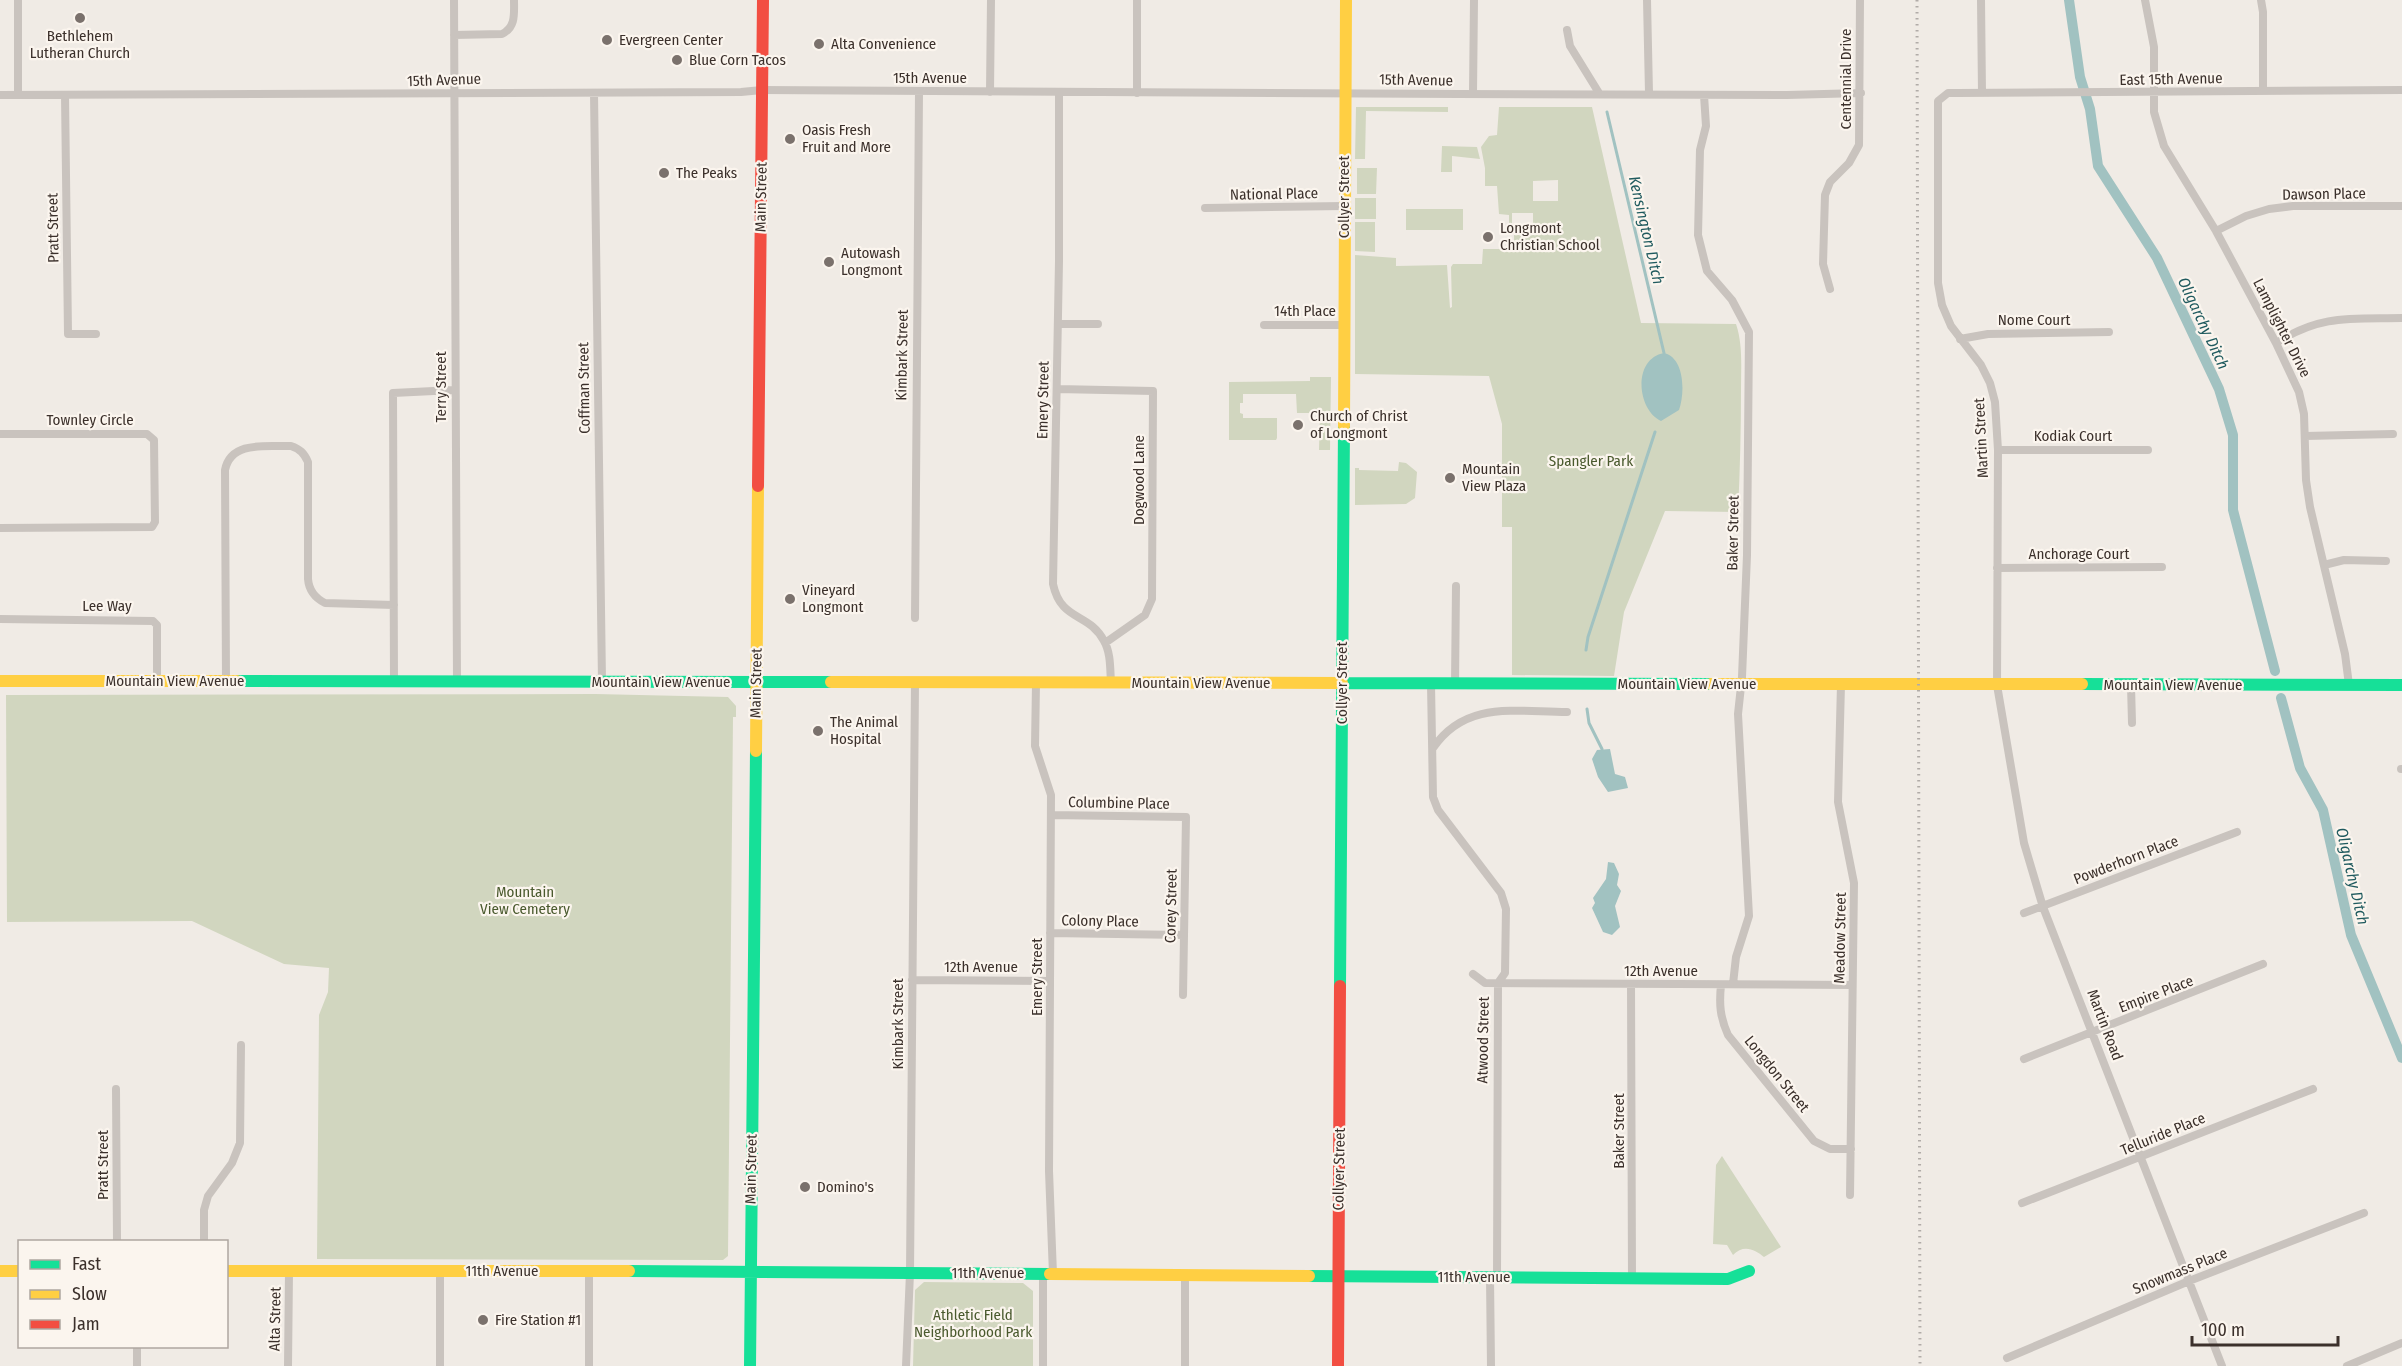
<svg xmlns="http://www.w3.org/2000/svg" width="2402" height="1366" font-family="'Fira Sans Condensed',sans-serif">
<rect width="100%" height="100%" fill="#f0ebe5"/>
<path fill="#d1d6bf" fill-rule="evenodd" d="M1356 107H1448V112L1366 111 1365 159H1355Z
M1499 107H1592L1641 323 1736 324C1743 345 1741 367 1741 389 1741 430 1740 471 1738 512L1665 511 1624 612 1614 676 1512 675V527H1502V424L1489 376 1355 374V255L1396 258V266L1447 265 1450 308 1452 307 1451 267 1453 264H1482L1483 249H1507L1508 241H1514V231H1533V213H1512V228H1509V215L1499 214 1497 186H1485V168L1481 147 1489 136 1497 135ZM1558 180V201H1533V181Z
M1442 146 1477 147 1480 159 1452 156V172H1441Z
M1357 168H1377L1376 194H1357Z
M1355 198H1376V219H1355Z
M1406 209H1463V230H1406Z
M1355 222H1375V252L1355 251Z
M1310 377H1331L1330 450H1319L1320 413H1297L1296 394H1243V403H1240V413L1243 414V418H1277V438L1276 440H1229V382L1310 381Z
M1399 462 1406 463 1417 472 1415 498 1406 504 1355 505V468H1359V470L1398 471Z
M595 694 728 697 736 706V717H733L728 1256 723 1260 317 1259 319 1015 328 992 329 968 284 964 192 921 7 922 6 695Z
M1722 1156 1781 1247 1764 1257C1755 1249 1743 1244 1733 1255L1727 1245 1713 1244 1716 1165Z
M924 1282 1023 1283 1033 1291V1366H913L915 1290Z"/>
<path fill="#a1c2c1" d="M1664 353C1685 358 1685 393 1679 410L1661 421C1637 410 1632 359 1664 353Z
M1610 749 1615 774 1625 777 1628 788 1608 792 1598 777 1592 759 1597 750Z
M1608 862 1614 863 1619 874 1617 885 1621 891 1615 906 1620 927 1612 935 1603 932 1592 908 1595 903 1593 898 1606 879Z"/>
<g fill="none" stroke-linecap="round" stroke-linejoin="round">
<path stroke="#a1c2c1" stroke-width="3" d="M1607 112 1664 353
M1586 650 1588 637 1655 432
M1587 709 1589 723 1602 749"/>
<path stroke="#a1c2c1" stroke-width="10" d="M2069 0 2080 77 2090 109 2098 166 2157 258 2219 389 2233 435V510L2275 671
M2281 698 2300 768 2323 810 2351 935 2402 1058"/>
<path stroke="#c9c3be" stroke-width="8" d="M18 0V95
M454 0 457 682
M1647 0 1649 93
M1981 0 1982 93
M2145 0 2154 47V112L2164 146 2216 231 2276 343 2299 392 2304 414 2306 480 2310 507 2345 654 2349 685
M2261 0 2263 12V91
M1567 30 1570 46 1599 93
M454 35 502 34C516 27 514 14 514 0
M990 92 991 0
M594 93 602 682
M1059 93V261L1053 584C1061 622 1089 612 1104 641 1111 653 1110 669 1111 683
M1137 93V0
M1473 93 1474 0
M0 95 741 92 762 90 1458 94 1787 95 1861 93
M65 95 68 334H96
M1704 95 1706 126 1700 150 1698 235 1707 271 1732 300 1749 332 1747 555 1742 677 1738 714 1749 916 1736 957 1733 984
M1205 208 1344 206
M2216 231 2246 216 2269 209 2293 206H2402
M1830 289 1823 264 1825 195 1830 182 1849 163 1859 145 1860 0
M1058 324H1098
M1264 325H1345
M1960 339 1988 334 2109 332
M2276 343C2321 314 2352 319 2402 318
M1057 389 1153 391 1152 599 1145 615 1105 643
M0 434H147L154 440 155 522 152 527 0 528
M2305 436 2393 434
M1998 450H2148
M2324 565 2344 560 2386 561
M1997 568 2162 567
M915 618 919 92
M0 619 153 621 157 625V681
M226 681 225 470C231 440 267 447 291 446 300 449 304 453 308 462V579C309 591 315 598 325 603L394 605
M394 681 393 393 454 390
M1036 683 1035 746 1051 795 1049 1171 1053 1274
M1431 684 1433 797 1438 810 1501 893 1506 909 1505 973 1498 983 1497 1277
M1455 684 1456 586
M1841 684 1838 802 1854 883 1850 1195
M2131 685 2132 723
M1433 748C1466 700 1515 712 1567 712
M2401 769H2402
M1051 815 1186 817 1183 995
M2024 913 2237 832
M1050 933 1184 935
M1473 974 1485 983 1852 985
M912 980 1050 981
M1631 984 1632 1278
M1721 985C1719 1004 1720 1017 1728 1035L1814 1141 1830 1149H1851
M2024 1059 2263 964
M116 1089 117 1242
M2022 1203 2313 1089
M204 1242V1210L208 1196 232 1163 240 1143 241 1045
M1490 1277 1491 1366
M2007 1358 2189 1281 2364 1213
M137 1366V1346
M288 1366 289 1271
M440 1366V1271
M589 1366V1271
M906 1366 910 1273 915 683
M1043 1366V1274
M1185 1366V1275
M2222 1366 2043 907 2024 843 1997 685 1998 450 1995 402 1990 383 1981 365 1951 326 1942 305 1938 283V101L1948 93H1958L2402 90
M2347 1366 2402 1343"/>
<path stroke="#16e098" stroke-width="12" d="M237 681 831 682
M1342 683 1711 684
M2082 684 2402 685
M1340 986 1344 426
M629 1271 1050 1274
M1309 1276 1728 1279 1749 1271
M750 1366 756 751"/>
<path stroke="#ffcf43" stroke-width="12" d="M1344 426 1346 0
M0 681H237
M831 682 1342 683
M1711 684H2082
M756 751 758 486
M0 1271H20
M226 1271H629
M1050 1274 1309 1276"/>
<path stroke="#f24e42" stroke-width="12" d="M758 486 763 0
M1338 1366 1340 986"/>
<path stroke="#b1aca8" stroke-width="3" stroke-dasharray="1.5 4.5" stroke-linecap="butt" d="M1917 0 1920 1366"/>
</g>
<g fill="#7a716c" stroke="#fbf5ee" stroke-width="2">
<circle cx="80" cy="18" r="6"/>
<circle cx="607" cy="40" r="6"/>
<circle cx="819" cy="44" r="6"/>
<circle cx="677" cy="60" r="6"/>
<circle cx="790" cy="139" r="6"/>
<circle cx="664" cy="173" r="6"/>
<circle cx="1488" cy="237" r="6"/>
<circle cx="829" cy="262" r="6"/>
<circle cx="1298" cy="425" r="6"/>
<circle cx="1450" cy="478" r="6"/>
<circle cx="790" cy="599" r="6"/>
<circle cx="818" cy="731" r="6"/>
<circle cx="805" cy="1187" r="6"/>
<circle cx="483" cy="1320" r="6"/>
</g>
<g text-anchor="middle" stroke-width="4.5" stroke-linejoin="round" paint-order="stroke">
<g font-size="15" fill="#3b302b" stroke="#fbf5ee" text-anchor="start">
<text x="80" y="41" text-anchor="middle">Bethlehem<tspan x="80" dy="17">Lutheran Church</tspan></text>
<text x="619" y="45">Evergreen Center</text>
<text x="831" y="49">Alta Convenience</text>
<text x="689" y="65">Blue Corn Tacos</text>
<text x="802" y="135">Oasis Fresh<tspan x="802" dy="17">Fruit and More</tspan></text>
<text x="676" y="178">The Peaks</text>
<text x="1500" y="233">Longmont<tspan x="1500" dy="17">Christian School</tspan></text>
<text x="841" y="258">Autowash<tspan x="841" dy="17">Longmont</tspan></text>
<text x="1310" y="421">Church of Christ<tspan x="1310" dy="17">of Longmont</tspan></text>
<text x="1462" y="474">Mountain<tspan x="1462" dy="17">View Plaza</tspan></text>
<text x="802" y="595">Vineyard<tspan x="802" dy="17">Longmont</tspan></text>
<text x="830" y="727">The Animal<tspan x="830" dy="17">Hospital</tspan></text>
<text x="817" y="1192">Domino's</text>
<text x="495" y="1325">Fire Station #1</text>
</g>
<g font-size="15" fill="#3b302b" stroke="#fbf5ee">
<text x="930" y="83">15th Avenue</text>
<text transform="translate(1846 79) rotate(-90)" y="5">Centennial Drive</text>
<text transform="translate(2171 79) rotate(-1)" y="5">East 15th Avenue</text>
<text transform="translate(444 80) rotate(-2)" y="5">15th Avenue</text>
<text transform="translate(1416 80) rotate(1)" y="5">15th Avenue</text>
<text transform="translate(1274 194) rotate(-1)" y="5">National Place</text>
<text transform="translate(2324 194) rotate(-1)" y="5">Dawson Place</text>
<text transform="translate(761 197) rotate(-89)" y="5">Main Street</text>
<text transform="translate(1344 197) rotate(-90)" y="5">Collyer Street</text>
<text transform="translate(53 228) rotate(-91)" y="5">Pratt Street</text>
<text x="1305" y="316">14th Place</text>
<text x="2034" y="325">Nome Court</text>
<text transform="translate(2282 328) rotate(63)" y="5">Lamplighter Drive</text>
<text transform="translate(902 355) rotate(-89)" y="5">Kimbark Street</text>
<text transform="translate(441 387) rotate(-90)" y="5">Terry Street</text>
<text transform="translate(584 388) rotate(-91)" y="5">Coffman Street</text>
<text transform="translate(1043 400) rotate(-89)" y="5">Emery Street</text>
<text x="90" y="425">Townley Circle</text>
<text x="2073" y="441">Kodiak Court</text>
<text transform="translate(1981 438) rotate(-93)" y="5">Martin Street</text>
<text transform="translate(1139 480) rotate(-90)" y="5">Dogwood Lane</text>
<text transform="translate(1733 533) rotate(-89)" y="5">Baker Street</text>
<text x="2079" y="559">Anchorage Court</text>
<text x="107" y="611">Lee Way</text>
<text x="175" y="686">Mountain View Avenue</text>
<text x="661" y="687">Mountain View Avenue</text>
<text transform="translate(756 683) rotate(-89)" y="5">Main Street</text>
<text x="1201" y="688">Mountain View Avenue</text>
<text transform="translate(1342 683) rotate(-90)" y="5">Collyer Street</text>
<text x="1687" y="689">Mountain View Avenue</text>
<text x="2173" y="690">Mountain View Avenue</text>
<text transform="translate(1119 803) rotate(1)" y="5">Columbine Place</text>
<text transform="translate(2126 860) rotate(-21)" y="5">Powderhorn Place</text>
<text transform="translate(1171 906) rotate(-89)" y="5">Corey Street</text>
<text transform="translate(1100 921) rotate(1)" y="5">Colony Place</text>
<text transform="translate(1840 938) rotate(-89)" y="5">Meadow Street</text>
<text x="981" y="972">12th Avenue</text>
<text x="1661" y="976">12th Avenue</text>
<text transform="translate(1037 977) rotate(-90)" y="5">Emery Street</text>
<text transform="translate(2156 994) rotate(-21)" y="5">Empire Place</text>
<text transform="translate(898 1024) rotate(-90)" y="5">Kimbark Street</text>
<text transform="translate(2105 1025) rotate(69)" y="5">Martin Road</text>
<text transform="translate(1483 1040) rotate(-89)" y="5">Atwood Street</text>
<text transform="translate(1777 1074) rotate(51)" y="5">Longdon Street</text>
<text transform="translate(1619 1131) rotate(-90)" y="5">Baker Street</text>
<text transform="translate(2163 1134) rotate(-22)" y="5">Telluride Place</text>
<text transform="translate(103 1165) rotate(-90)" y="5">Pratt Street</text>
<text transform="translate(751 1169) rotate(-89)" y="5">Main Street</text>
<text transform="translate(1339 1169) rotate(-89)" y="5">Collyer Street</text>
<text x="502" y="1276">11th Avenue</text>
<text transform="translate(2180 1271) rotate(-22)" y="5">Snowmass Place</text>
<text x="988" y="1278">11th Avenue</text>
<text x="1474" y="1282">11th Avenue</text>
<text transform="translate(275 1319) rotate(-89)" y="5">Alta Street</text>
</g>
<g font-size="15" fill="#4a5a2e" stroke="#fbf5ee">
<text x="1591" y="466">Spangler Park</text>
<text x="525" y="897">Mountain<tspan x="525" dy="17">View Cemetery</tspan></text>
<text x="973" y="1320">Athletic Field<tspan x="973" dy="17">Neighborhood Park</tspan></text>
</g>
<g font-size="16" font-style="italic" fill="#1f5a5e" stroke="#fbf5ee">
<text transform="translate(1647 230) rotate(77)" y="6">Kensington Ditch</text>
<text transform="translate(2204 323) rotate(65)" y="6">Oligarchy Ditch</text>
<text transform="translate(2353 876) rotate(77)" y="6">Oligarchy Ditch</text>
</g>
</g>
<rect x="18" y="1240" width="210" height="108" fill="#fbf5ee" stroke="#aea6a0" stroke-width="1.5"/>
<rect x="30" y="1260" width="30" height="9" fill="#16e098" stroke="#aea6a0" stroke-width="1.5"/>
<text x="72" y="1270" font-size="18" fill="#3b302b">Fast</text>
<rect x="30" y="1290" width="30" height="9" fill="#ffcf43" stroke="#aea6a0" stroke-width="1.5"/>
<text x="72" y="1300" font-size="18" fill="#3b302b">Slow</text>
<rect x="30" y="1320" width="30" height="9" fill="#f24e42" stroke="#aea6a0" stroke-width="1.5"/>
<text x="72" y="1330" font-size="18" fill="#3b302b">Jam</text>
<path d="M2192 1336v9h146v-9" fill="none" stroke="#3b302b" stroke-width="3"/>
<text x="2201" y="1336" font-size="18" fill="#3b302b" stroke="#fbf5ee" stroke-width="4.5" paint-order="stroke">100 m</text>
</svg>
